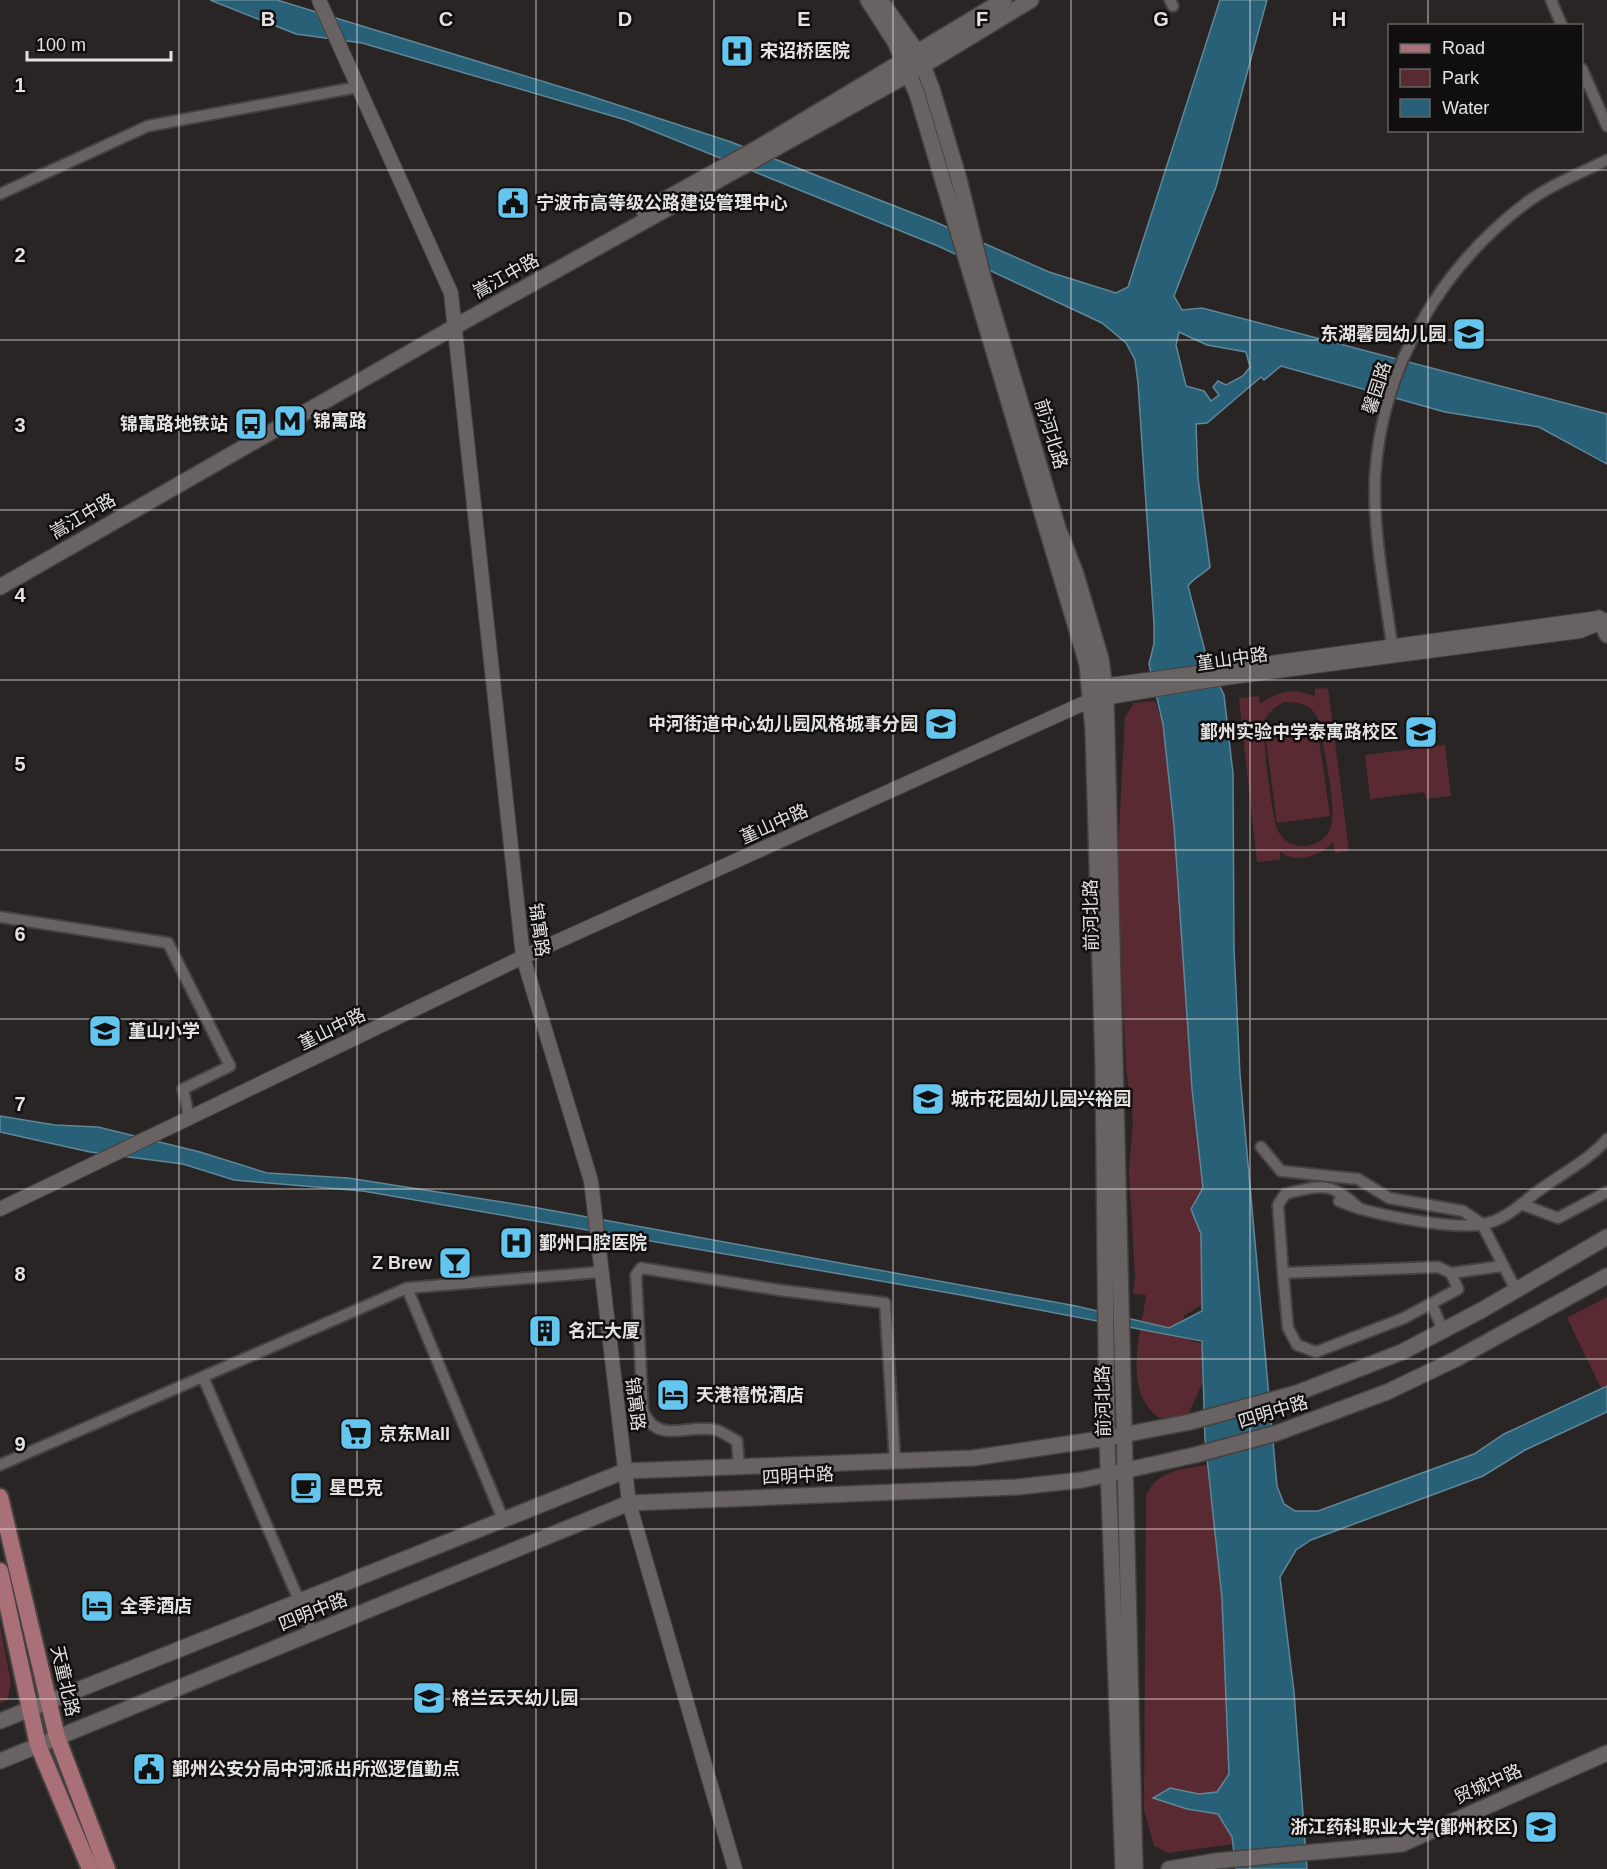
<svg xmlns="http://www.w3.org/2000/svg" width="1607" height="1869" font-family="Arial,'Noto Sans SC',sans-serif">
<rect width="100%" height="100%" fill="#292525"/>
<path fill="#5a2a32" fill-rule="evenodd" d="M1328 688 1349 851 1335 853 1333 842C1321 856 1294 865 1280 851V860L1257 862 1239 698 1259 696 1260 704C1276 692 1297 686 1315 697V689ZM1284 702C1301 701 1316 707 1320 724 1323 748 1335 800 1332 821 1329 849 1290 855 1278 831 1272 820 1261 732 1265 721 1268 712 1276 706 1284 702Z
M1155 701 1163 724 1174 826 1192 1089 1203 1189 1191 1209 1201 1234 1202 1304 1184 1316 1185 1339 1202 1344V1384L1188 1414 1161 1419C1121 1392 1141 1335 1146 1295L1133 1294 1135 1277 1129 1171 1133 1120 1126 1068 1117 868 1125 717 1134 703Z
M1317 726 1330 816 1277 823 1265 733Z
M1445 745 1451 796 1426 799 1424 792 1370 799 1365 755Z
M1607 1297V1391L1603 1392 1567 1318Z
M1207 1465 1222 1598 1229 1774 1217 1792 1199 1794 1170 1788 1187 1809 1218 1814 1232 1837 1233 1844 1168 1853 1154 1846 1144 1810 1146 1496C1157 1470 1182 1469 1207 1465Z
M0 1625 11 1683 7 1701 0 1703Z"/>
<path fill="#286077" stroke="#608797" stroke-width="1.5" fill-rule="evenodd" d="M210 0H277L584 94 731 142 933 221 1049 272 1116 293 1128 287 1220 0H1267L1216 187 1174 296 1182 310 1202 308 1607 414V464L1539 427 1445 412 1281 366 1264 380 1261 377 1207 423 1196 424 1198 478 1210 567C1203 575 1194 577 1188 586L1207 659 1224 695 1233 774 1234 949 1240 1075 1277 1486 1284 1504 1295 1511H1318L1474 1454 1504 1434 1607 1386V1412L1525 1450 1483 1476 1311 1540 1296 1550 1280 1577 1294 1692 1307 1869H1236L1232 1837 1218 1814 1187 1809 1153 1798 1170 1788 1199 1794 1217 1792 1229 1774 1222 1598 1205 1439 1202 1341 961 1295 363 1191 234 1180 183 1164 90 1152 0 1132V1116L55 1125 98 1127 200 1152 267 1173 348 1178 527 1206 1076 1306 1169 1328 1202 1311 1201 1234 1191 1209 1203 1188 1192 1089 1174 826 1163 724 1149 664 1154 644V624L1138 383 1135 360 1126 343 1102 323 938 246 626 120 362 43 296 34ZM1179 332 1207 345 1246 352 1250 367 1243 376 1226 385 1218 381 1213 387 1219 395 1211 401 1204 391 1186 386 1176 345Z"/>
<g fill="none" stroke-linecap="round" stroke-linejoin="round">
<g stroke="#444141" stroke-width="14">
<path id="minor" d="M1170 0 1173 6
M1551 0 1562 26
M1582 69 1607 126
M0 194 148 126 358 87
M1392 646C1385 591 1373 533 1375 478 1381 368 1440 268 1526 203 1550 185 1581 173 1607 160
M0 917 168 943 230 1066 183 1089 189 1117
M1261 1147 1281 1171 1358 1179 1389 1198 1463 1211 1482 1224 1516 1290
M1339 1201C1367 1214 1452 1230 1483 1224 1507 1220 1522 1202 1541 1189 1564 1172 1588 1161 1607 1139
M1521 1204 1558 1218 1607 1192
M1283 1273 1438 1267 1451 1273 1458 1289 1404 1318 1316 1352 1297 1345 1288 1328 1283 1273 1278 1205 1285 1194C1322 1185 1331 1181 1360 1209
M1451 1273 1503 1266
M407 1288 503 1519
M1432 1305 1443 1330
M203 1377 313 1633
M0 1465 407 1288 600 1272
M739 1467 737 1441C731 1438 723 1432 716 1430 688 1423 658 1446 643 1411L636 1275 641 1268 779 1290 885 1303 895 1461"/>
</g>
<g stroke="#444141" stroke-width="16">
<path id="tertiary" d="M319 0 451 293 523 957 591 1181 629 1503 735 1869
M1095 687 1599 618
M0 1209 523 957 1091 700 1224 678 1580 631 1607 620"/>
</g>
<g stroke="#444141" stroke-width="18">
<path id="secondary" d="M868 0 895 42 917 94 1087 664 1093 730 1103 1064 1107 1438 1123 1869
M880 0 918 53 932 89 959 179 983 277 1058 528 1076 574 1101 659 1106 698 1135 1869
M644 211 761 146 1004 0
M0 587 456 326 909 74 1031 0
M1599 618 1607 635
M0 1721 625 1471 973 1458 1107 1438 1190 1422 1297 1393 1402 1352 1482 1310 1607 1237
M0 1761 629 1503 1017 1487 1082 1480 1195 1455 1277 1433 1387 1392 1456 1359 1607 1276
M1169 1869 1216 1861 1402 1844 1607 1753"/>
</g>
<g stroke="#444141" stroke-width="20">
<path id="primary" d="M0 1497 57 1737 107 1869
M0 1571 38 1745 90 1869"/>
</g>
<use href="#minor" stroke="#686262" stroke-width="10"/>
<use href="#tertiary" stroke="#686262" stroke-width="14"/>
<use href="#secondary" stroke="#686262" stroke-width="15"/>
<use href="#primary" stroke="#aa7078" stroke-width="16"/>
</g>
<path fill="none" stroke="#e4e1e1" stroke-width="1.5" stroke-opacity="0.55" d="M179 0V1869M357 0V1869M536 0V1869M714 0V1869M893 0V1869M1071 0V1869M1250 0V1869M1428 0V26M1428 130V1869M0 170H1607M0 340H1607M0 510H1607M0 680H1607M0 850H1607M0 1019H1607M0 1189H1607M0 1359H1607M0 1529H1607M0 1699H1607"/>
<defs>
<g id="hospital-square" transform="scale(1.725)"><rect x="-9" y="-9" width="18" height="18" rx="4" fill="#64c5ee" stroke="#110e0f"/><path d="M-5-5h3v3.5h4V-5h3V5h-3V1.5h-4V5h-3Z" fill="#111"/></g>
<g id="civic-square" transform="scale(1.725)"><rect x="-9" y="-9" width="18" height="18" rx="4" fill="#64c5ee" stroke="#110e0f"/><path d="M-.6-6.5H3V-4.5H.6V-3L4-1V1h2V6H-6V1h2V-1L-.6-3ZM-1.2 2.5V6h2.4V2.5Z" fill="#111"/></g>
<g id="school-square" transform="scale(1.725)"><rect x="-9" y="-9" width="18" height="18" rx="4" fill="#64c5ee" stroke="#110e0f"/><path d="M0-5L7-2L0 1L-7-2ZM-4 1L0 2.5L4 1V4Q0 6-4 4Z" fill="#111"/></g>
<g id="metro-square" transform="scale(1.725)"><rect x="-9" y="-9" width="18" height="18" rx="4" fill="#64c5ee" stroke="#110e0f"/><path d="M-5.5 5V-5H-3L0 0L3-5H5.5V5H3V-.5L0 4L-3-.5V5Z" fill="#111"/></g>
<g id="bus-square" transform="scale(1.725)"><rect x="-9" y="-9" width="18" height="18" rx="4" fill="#64c5ee" stroke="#110e0f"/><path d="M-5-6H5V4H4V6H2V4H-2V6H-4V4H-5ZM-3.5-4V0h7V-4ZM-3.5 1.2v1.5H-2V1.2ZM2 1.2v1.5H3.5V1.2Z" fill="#111"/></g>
<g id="bar-square" transform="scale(1.725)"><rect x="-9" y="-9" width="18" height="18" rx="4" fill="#64c5ee" stroke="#110e0f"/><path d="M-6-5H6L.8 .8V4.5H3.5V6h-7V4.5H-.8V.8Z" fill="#111"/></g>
<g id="building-square" transform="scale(1.725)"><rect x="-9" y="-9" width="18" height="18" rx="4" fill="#64c5ee" stroke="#110e0f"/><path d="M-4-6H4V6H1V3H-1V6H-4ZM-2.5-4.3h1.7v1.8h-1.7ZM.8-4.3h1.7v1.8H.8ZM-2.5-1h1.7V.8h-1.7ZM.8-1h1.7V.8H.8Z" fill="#111"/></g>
<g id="hotel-square" transform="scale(1.725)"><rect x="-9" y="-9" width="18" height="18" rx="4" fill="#64c5ee" stroke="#110e0f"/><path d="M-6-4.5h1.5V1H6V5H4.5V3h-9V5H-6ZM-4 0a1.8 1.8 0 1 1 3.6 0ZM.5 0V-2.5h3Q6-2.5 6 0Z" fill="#111"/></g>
<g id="supermarket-square" transform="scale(1.725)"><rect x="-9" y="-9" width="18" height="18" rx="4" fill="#64c5ee" stroke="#110e0f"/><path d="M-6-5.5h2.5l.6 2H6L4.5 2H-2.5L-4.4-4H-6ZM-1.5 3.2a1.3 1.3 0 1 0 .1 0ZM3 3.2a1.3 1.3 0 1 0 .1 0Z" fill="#111"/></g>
<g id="cafe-square" transform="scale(1.725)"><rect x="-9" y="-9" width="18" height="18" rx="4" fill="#64c5ee" stroke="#110e0f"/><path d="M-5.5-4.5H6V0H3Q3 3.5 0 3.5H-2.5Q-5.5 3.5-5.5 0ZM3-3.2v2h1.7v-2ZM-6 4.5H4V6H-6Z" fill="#111"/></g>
<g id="university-square" transform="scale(1.725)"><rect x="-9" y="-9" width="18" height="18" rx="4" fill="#64c5ee" stroke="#110e0f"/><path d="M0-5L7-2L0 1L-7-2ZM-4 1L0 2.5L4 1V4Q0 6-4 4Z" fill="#111"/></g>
</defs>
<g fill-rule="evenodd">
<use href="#hospital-square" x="737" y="51"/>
<use href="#civic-square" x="513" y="203"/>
<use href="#school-square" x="1469" y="334"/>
<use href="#metro-square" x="290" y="421"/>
<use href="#bus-square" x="251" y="424"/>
<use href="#school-square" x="941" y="724"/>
<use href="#school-square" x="1421" y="732"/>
<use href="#school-square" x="105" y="1031"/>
<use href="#school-square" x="928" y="1099"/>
<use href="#hospital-square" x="516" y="1243"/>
<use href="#bar-square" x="455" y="1263"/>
<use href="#building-square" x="545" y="1331"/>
<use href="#hotel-square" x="673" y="1395"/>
<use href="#supermarket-square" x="356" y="1434"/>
<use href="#cafe-square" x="306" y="1488"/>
<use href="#hotel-square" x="97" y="1606"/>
<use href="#school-square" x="429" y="1698"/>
<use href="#civic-square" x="149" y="1769"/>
<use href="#university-square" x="1541" y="1827"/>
</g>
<g text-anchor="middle" stroke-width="5" stroke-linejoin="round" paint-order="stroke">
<g font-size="18" font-weight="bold" fill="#e4e1e1" stroke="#110e0f" text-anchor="start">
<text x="760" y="57">宋诏桥医院</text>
<text x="536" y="209">宁波市高等级公路建设管理中心</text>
<text x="1446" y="340" text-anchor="end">东湖馨园幼儿园</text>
<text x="313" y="427">锦寓路</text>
<text x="228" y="430" text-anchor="end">锦寓路地铁站</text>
<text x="918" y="730" text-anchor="end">中河街道中心幼儿园风格城事分园</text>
<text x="1398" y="738" text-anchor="end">鄞州实验中学泰寓路校区</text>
<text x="128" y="1037">堇山小学</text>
<text x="951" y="1105">城市花园幼儿园兴裕园</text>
<text x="539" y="1249">鄞州口腔医院</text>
<text x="432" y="1269" text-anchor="end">Z Brew</text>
<text x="568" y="1337">名汇大厦</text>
<text x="696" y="1401">天港禧悦酒店</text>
<text x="379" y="1440">京东Mall</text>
<text x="329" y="1494">星巴克</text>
<text x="120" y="1612">全季酒店</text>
<text x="452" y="1704">格兰云天幼儿园</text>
<text x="172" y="1775">鄞州公安分局中河派出所巡逻值勤点</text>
<text x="1518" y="1833" text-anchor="end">浙江药科职业大学(鄞州校区)</text>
</g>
<g font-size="18" fill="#e4e1e1" stroke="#110e0f">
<text transform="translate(506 276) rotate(-29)" y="6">嵩江中路</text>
<text transform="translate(1377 388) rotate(-72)" y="6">馨园路</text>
<text transform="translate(1051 434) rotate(73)" y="6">前河北路</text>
<text transform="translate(83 516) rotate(-30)" y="6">嵩江中路</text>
<text transform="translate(1232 659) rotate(-8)" y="6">堇山中路</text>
<text transform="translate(774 824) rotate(-24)" y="6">堇山中路</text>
<text transform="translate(1091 915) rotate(-91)" y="6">前河北路</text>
<text transform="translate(539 930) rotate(82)" y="6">锦寓路</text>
<text transform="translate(332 1029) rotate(-26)" y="6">堇山中路</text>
<text transform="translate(1103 1401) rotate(-91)" y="6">前河北路</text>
<text transform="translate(635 1404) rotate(83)" y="6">锦寓路</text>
<text transform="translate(1273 1412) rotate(-17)" y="6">四明中路</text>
<text transform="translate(798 1476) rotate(-3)" y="6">四明中路</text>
<text transform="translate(313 1612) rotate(-22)" y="6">四明中路</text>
<text transform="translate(65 1681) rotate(77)" y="6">天童北路</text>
<text transform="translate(1488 1784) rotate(-24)" y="6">贸城中路</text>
</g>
</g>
<g font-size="20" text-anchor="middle" font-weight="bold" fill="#e4e1e1" stroke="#110e0f" stroke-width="5" stroke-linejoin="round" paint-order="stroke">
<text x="268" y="26">B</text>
<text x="446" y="26">C</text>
<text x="625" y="26">D</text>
<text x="804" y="26">E</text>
<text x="982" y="26">F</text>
<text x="1161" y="26">G</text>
<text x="1339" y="26">H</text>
<text x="20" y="92">1</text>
<text x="20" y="262">2</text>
<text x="20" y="432">3</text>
<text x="20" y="602">4</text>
<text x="20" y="771">5</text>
<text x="20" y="941">6</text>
<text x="20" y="1111">7</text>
<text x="20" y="1281">8</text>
<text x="20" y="1451">9</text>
</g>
<rect x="1388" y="24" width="195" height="108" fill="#110e0f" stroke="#656263" stroke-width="1.5"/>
<rect x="1400" y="44" width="30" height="9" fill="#aa7078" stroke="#656263" stroke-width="1.5"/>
<text x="1442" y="54" font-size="18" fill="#e4e1e1">Road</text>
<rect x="1400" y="69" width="30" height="18" fill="#5a2a32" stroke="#656263" stroke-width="1.5"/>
<text x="1442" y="84" font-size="18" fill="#e4e1e1">Park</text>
<rect x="1400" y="99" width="30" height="18" fill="#286077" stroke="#656263" stroke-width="1.5"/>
<text x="1442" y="114" font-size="18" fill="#e4e1e1">Water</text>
<path d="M27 51v9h144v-9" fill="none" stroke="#e4e1e1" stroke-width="3"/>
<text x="36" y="51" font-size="18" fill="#e4e1e1" stroke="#110e0f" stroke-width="4.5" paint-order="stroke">100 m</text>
</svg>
